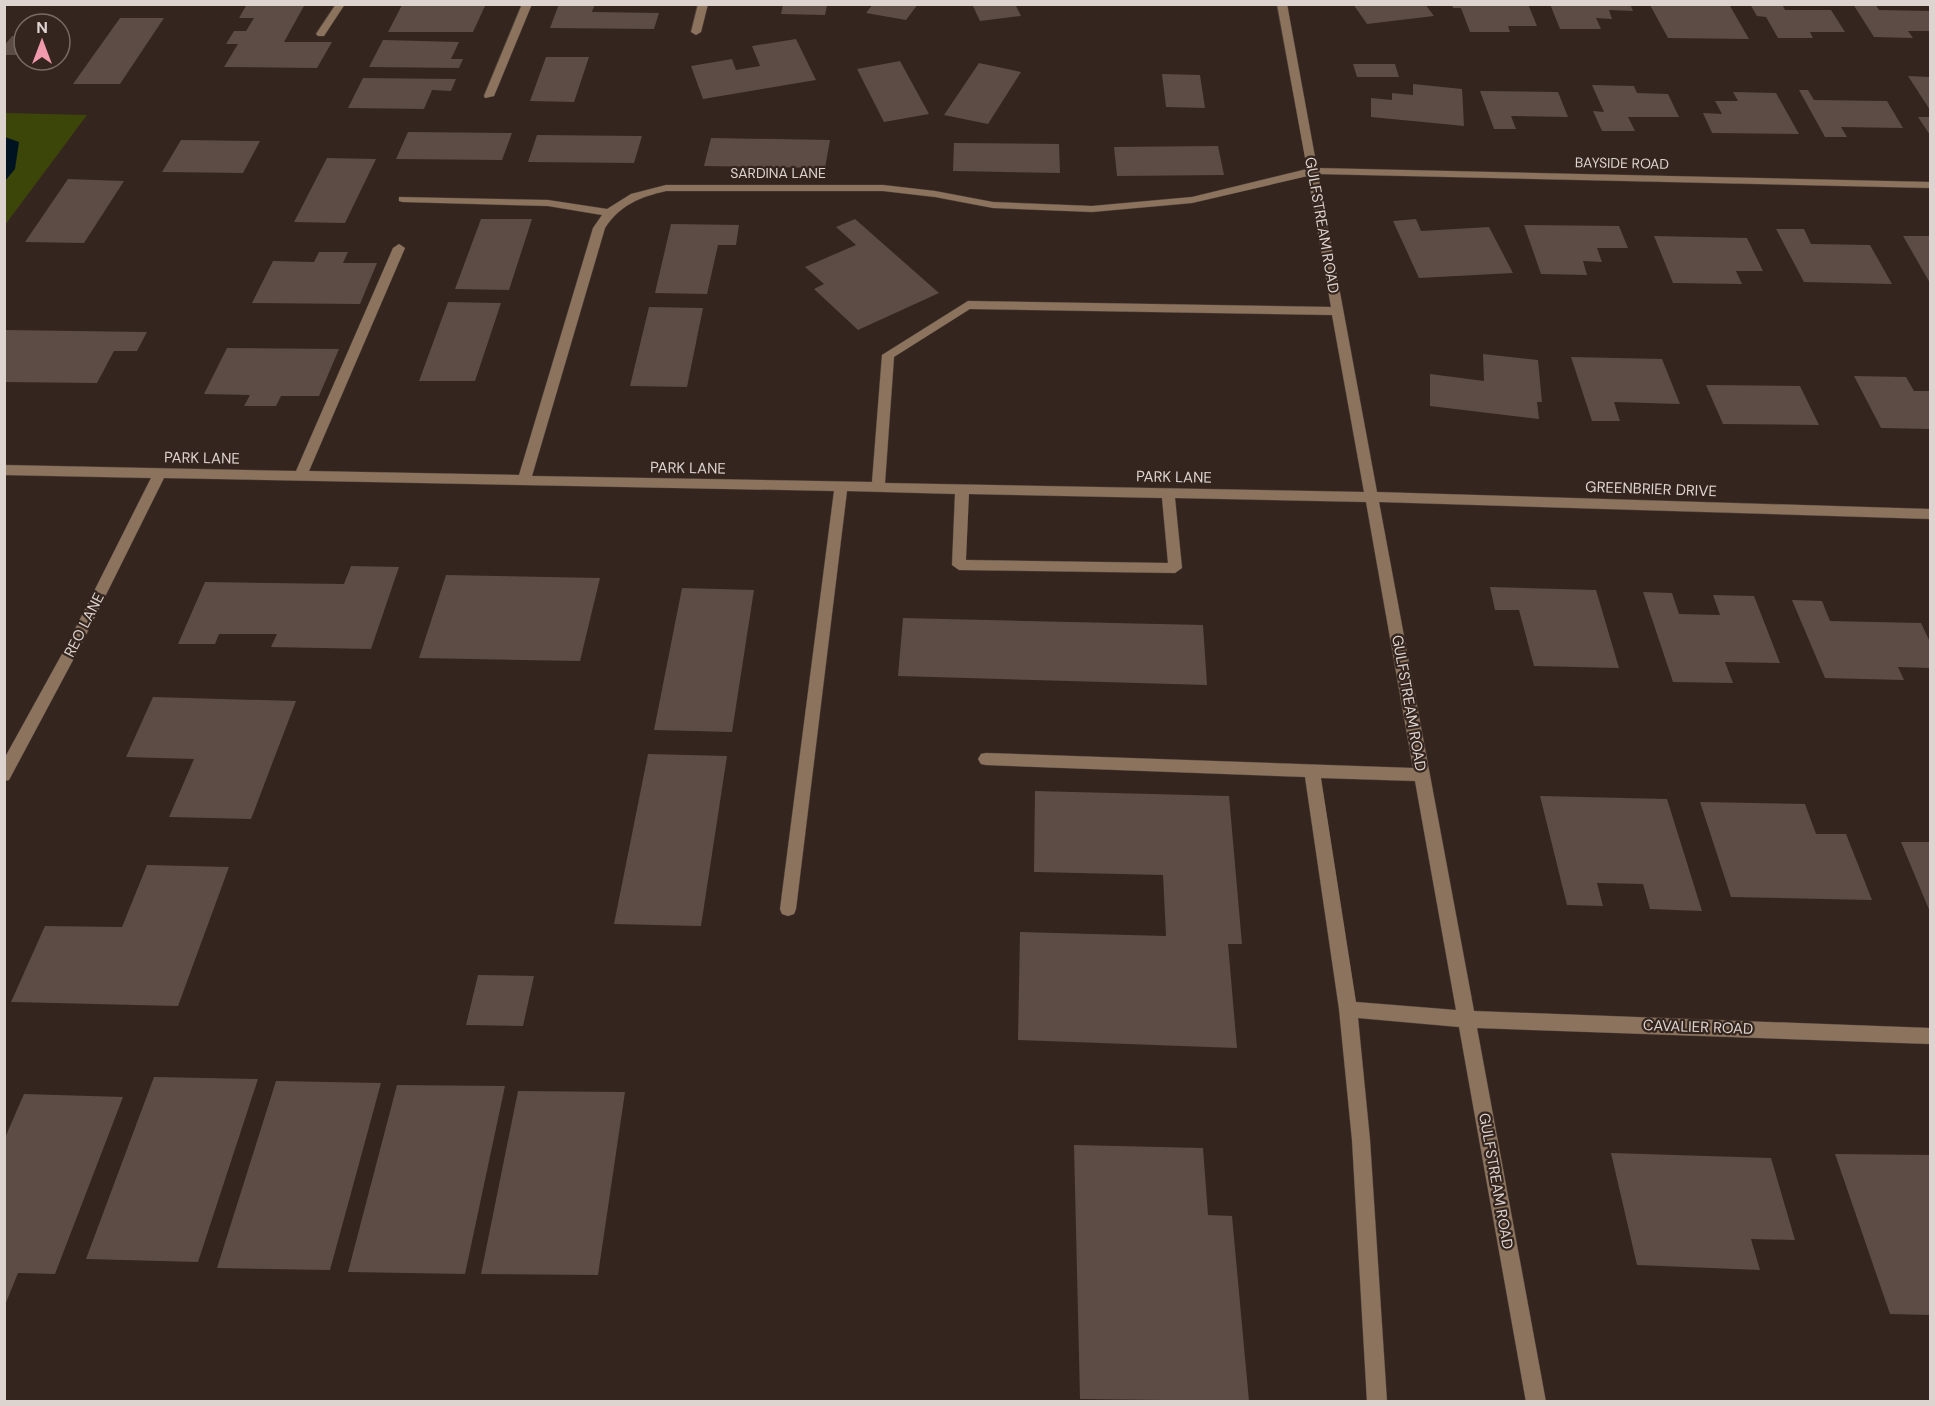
<svg xmlns="http://www.w3.org/2000/svg" width="1935" height="1406" font-family="'DM Sans',sans-serif">
<rect width="100%" height="100%" fill="#34251f"/>
<path fill="#3d4609" d="M5 113 87 115 5 225Z"/>
<path fill="#001320" d="M5 137 19 142 15 169 5 181Z"/>
<path fill="#5c4c45" d="M247 4H305L284 42H332L317 68 224 67 238 44H226L234 31H246L254 18H239Z
M559 4H595L592 12 659 13 654 29 550 28Z
M873 4H918L906 20 866 13Z
M972 4H1015L1021 16 980 21Z
M1353 4H1425L1434 16 1367 24Z
M1452 4H1528L1537 26H1508L1510 32H1470L1461 8H1453Z
M1550 4H1630L1633 11 1609 10 1612 19 1596 18 1601 29H1560Z
M1750 4H1782L1785 10H1831L1845 32H1810L1813 38H1778L1766 17 1757 16Z
M1853 4H1875L1879 10 1930 11V31H1908L1913 38 1874 37Z
M402 5 485 6 473 32H388Z
M783 5H827L825 15 781 14Z
M1650 5 1730 6 1749 39 1668 38Z
M120 18H164L120 84H73Z
M12 36H24V55H4V46Z
M796 39 816 80 703 99 691 66 732 59 736 70 760 66 752 46Z
M383 40 459 42 451 59H463L459 68 369 67Z
M546 57H589L574 102 530 101Z
M900 61 929 114 884 122 857 69Z
M979 63 1021 72 988 124 944 115Z
M1353 64H1395L1399 77H1357Z
M1162 74 1200 75 1205 108 1166 107Z
M1908 76 1930 77V110Z
M363 78 456 79 451 91 432 90 424 109 348 108Z
M1413 84 1462 89 1464 126 1371 117V98L1392 100V93L1413 95Z
M1592 85 1634 86 1637 93 1668 94 1679 117H1628L1635 131H1602L1593 111 1604 112Z
M1799 90H1808L1814 100 1887 101 1903 128 1841 127 1847 137H1825Z
M1480 91 1558 92 1568 117 1511 116 1516 129H1494Z
M1733 92 1776 93 1799 134 1712 133 1703 113 1722 114 1715 101H1738Z
M1918 117H1930V135Z
M408 132 512 133 502 160 396 159Z
M537 135 642 136 634 163 528 162Z
M711 138 830 140 825 168 704 166Z
M181 140 260 141 243 173 162 172Z
M954 143 1059 144 1060 173 953 171Z
M1218 146 1224 175 1117 176 1114 147Z
M327 158 376 159 345 223 294 222Z
M68 179 124 181 84 243 25 242Z
M481 219H532L509 290 455 289Z
M855 219 939 293 858 330 814 289 824 284 805 267 856 245 836 227Z
M1416 219 1421 231 1489 227 1513 273 1419 278 1393 221Z
M671 224 739 225 736 245H718L707 294 655 293Z
M1524 225 1619 226 1628 248H1597L1602 262 1583 261 1587 275 1541 274Z
M1776 229H1804L1811 244 1870 245 1892 284 1804 282Z
M1654 236 1747 238 1763 271H1736L1742 284 1673 283Z
M1903 236H1930V283Z
M319 252H348L343 263H377L360 304 252 303 273 261 314 262Z
M448 302 501 303 475 381H419Z
M649 307 703 308 687 387 630 386Z
M4 330 147 332 137 351H114L97 383 4 382Z
M227 348 339 349 319 396H281L276 406H244L250 395 204 394Z
M1483 354 1538 360 1542 402H1537L1539 419 1430 406V374L1484 381Z
M1571 357 1662 359 1680 404 1614 402 1620 421H1592Z
M1854 376 1906 377 1914 391H1930V429L1881 428Z
M1706 385 1800 386 1819 425 1723 424Z
M351 566 399 567 371 649 271 647 277 634H219L215 644H178L205 582 344 584Z
M446 575 600 578 580 661 419 658Z
M1490 587 1596 590 1619 668 1534 666 1519 610H1495Z
M682 588 754 590 732 732 654 730Z
M1643 592 1672 593 1679 614 1720 615 1713 595 1754 596 1780 663 1725 662 1733 683 1673 682Z
M1792 600 1822 601 1830 621 1921 623 1930 642V668L1898 667 1904 680 1825 678Z
M903 618 1203 625 1207 685 898 676Z
M153 697 296 701 251 819 169 817 194 759 126 757Z
M648 754 727 756 701 926 614 924Z
M1035 791 1229 796 1242 944H1228L1237 1048 1018 1040 1020 932 1166 936 1163 875 1034 872Z
M1540 796 1667 799 1702 911 1650 909 1643 884 1597 883 1603 906 1567 905Z
M1700 802 1805 804 1816 834H1846L1872 900 1731 897Z
M1901 842H1930V912Z
M147 865 229 867 178 1006 11 1002 45 926 122 927Z
M478 975 534 976 523 1026 466 1025Z
M154 1077 258 1079 198 1262 86 1259Z
M276 1081 381 1083 330 1270 217 1268Z
M397 1085 505 1086 465 1274 348 1272Z
M518 1091 625 1092 598 1275 481 1274Z
M24 1094 123 1097 55 1274 18 1273 5 1305 4 1140Z
M1074 1145 1203 1148 1208 1215 1232 1216 1249 1401 1080 1399Z
M1611 1153 1771 1158 1795 1240 1751 1239 1760 1270 1637 1265Z
M1835 1154 1930 1155V1315L1890 1314Z"/>
<g fill="none" stroke-linecap="round" stroke-linejoin="round">
<g stroke="#4f413b" stroke-width="1">
<path id="minor" d="M336 4H345L324 36H318L316 34Z
M522 4H532L494 96 485 98 484 96Z
M698 4H708L701 32 696 35 691 32Z
M1277 4H1287L1317 168 1930 182V188L1318 174 1377 492 1930 509V519L1379 502 1474 1011 1930 1028V1044L1477 1028 1546 1402H1526L1459 1027 1358 1018 1370 1140 1387 1402H1367L1352 1140 1339 1009 1305 777 986 765 981 764 978 759 981 754 986 753 1413 768 1366 502 1175 498 1182 568 1175 573 959 570 952 565 955 494 847 491 796 909 794 914 788 916 782 914 780 909 834 491 164 478 80 647 9 780 4 781V759L67 645 151 478 4 475V465L296 471 393 248 399 244 405 248 309 471 519 475 593 228 602 215 548 206 403 202 399 201V197L548 200 607 209 631 194 666 185H883L935 191 993 202 1092 206 1192 197 1307 169ZM1308 176 1331 307 968 301 882 355 872 482 532 476 605 228C620 205 640 197 666 191H883L935 197 993 208 1092 212 1192 203ZM970 309 1332 315 1364 492 885 483 894 357ZM969 494 1162 498 1168 563 966 560ZM1321 778 1415 781 1456 1010 1356 1002Z"/>
</g>
<use href="#minor" fill="#8b735d" fill-rule="evenodd"/>
</g>
<g text-anchor="middle" stroke-width="4.5" stroke-linejoin="round" paint-order="stroke">
<g font-size="14" fill="#ddd3cf" stroke="#34251f">
<text transform="translate(1622 163) rotate(1)" y="5">BAYSIDE ROAD</text>
<text x="778" y="178">SARDINA LANE</text>
</g>
<g font-size="15" fill="#ddd3cf" stroke="#34251f">
<text transform="translate(1322 225) rotate(80)" y="5">GULFSTREAM ROAD</text>
<text transform="translate(202 458) rotate(1)" y="5">PARK LANE</text>
<text transform="translate(688 468) rotate(1)" y="5">PARK LANE</text>
<text transform="translate(1174 477) rotate(1)" y="5">PARK LANE</text>
<text transform="translate(1651 489) rotate(2)" y="5">GREENBRIER DRIVE</text>
<text transform="translate(84 625) rotate(-63)" y="5">REO LANE</text>
<text transform="translate(1409 703) rotate(80)" y="5">GULFSTREAM ROAD</text>
<text transform="translate(1698 1027) rotate(2)" y="5">CAVALIER ROAD</text>
<text transform="translate(1496 1181) rotate(80)" y="5">GULFSTREAM ROAD</text>
</g>
</g>
<rect width="1935" height="1406" fill="none" stroke="#ddd3cf" stroke-width="12"/>
<g transform="translate(42 42)"><circle r="28" fill="#34251f" stroke="#786b65" stroke-width="1.5"/>
<path d="M0-4.5L10 22L0 15L-10 22Z" fill="#f29aad"/>
<text y="-9" font-size="16" font-weight="bold" text-anchor="middle" fill="#ddd3cf">N</text>
</g>
</svg>
